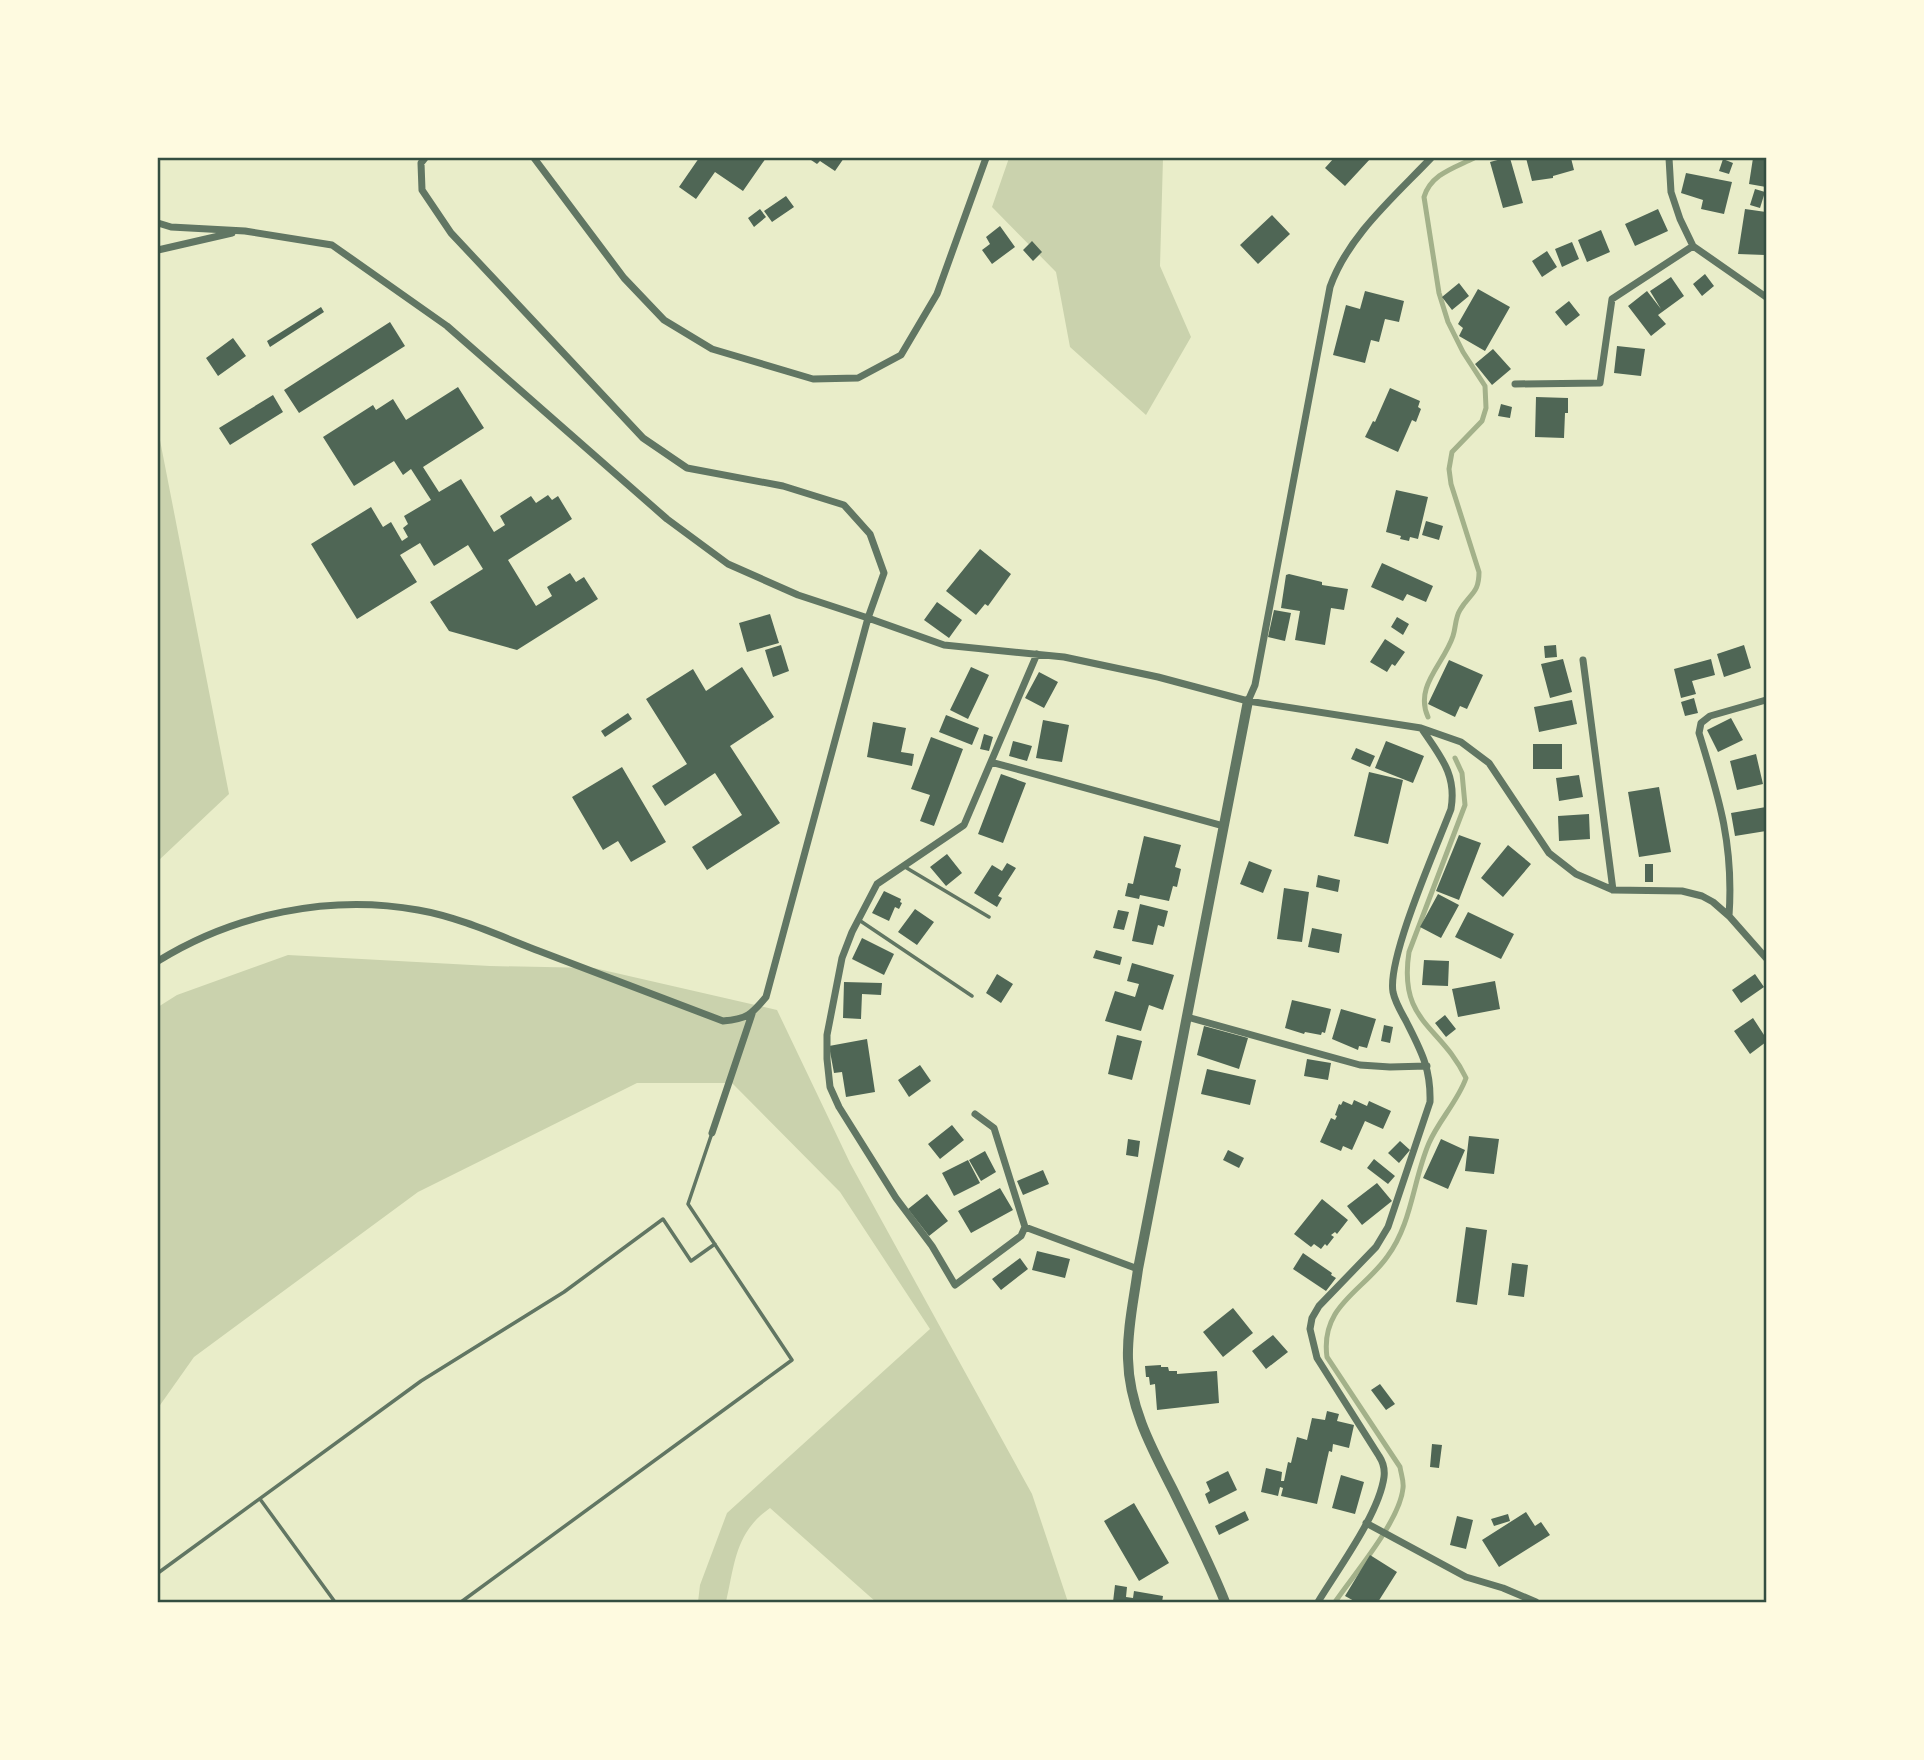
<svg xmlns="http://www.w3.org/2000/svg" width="1924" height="1760" font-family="Ubuntu,sans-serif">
<rect width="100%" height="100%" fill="#e9edc9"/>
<path fill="#cad2ad" d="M1009 158H1163L1160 266 1191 337 1146 415 1070 347 1056 272 992 207Z
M158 430 229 794 158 861Z
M288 955 490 966 594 968 777 1010 850 1163 1032 1494 1068 1602H876L770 1508C735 1533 735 1563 726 1602H698L700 1585 727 1513 930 1329 840 1192 732 1083H637L418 1192 194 1357 158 1408V1007L177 995Z"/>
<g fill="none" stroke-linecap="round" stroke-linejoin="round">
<path stroke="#a3b18a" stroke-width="5" d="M1428 717C1414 686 1444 664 1453 636 1456 627 1455 618 1460 610 1470 593 1479 594 1479 572L1451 484 1449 469 1452 452 1482 421 1486 408 1485 386 1463 352 1448 322 1439 293 1424 197C1431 174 1454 168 1474 158
M1335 1602C1354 1574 1400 1521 1403 1488 1404 1481 1401 1474 1400 1467L1327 1357C1320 1306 1362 1292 1387 1257 1412 1224 1413 1180 1429 1143 1439 1120 1458 1101 1466 1078 1441 1025 1398 1023 1409 952L1465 805 1462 773 1455 758"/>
</g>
<path fill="#4f6655" d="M699 158H766L743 191 715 172 696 199 679 187Z
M813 158H844L835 171 820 161 817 164 811 160Z
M1334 158H1371L1345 186 1325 168Z
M1505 158H1510L1523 203 1503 208 1490 162Z
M1526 158H1571L1574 170 1553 176V178L1532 181Z
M1753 158H1766V187L1749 184Z
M1723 159 1733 163 1729 174 1719 171Z
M1686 173 1732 182 1724 214 1701 209 1703 200 1681 193Z
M1755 189 1765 192 1760 208 1750 205Z
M786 196 794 207 772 222 764 211Z
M760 209 766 217 754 227 748 218Z
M1658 209 1668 231 1635 246 1625 224Z
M1745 209 1766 212 1765 255 1738 254Z
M1272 215 1290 234 1258 264 1240 245Z
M1000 226 1015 247 992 264 982 250 990 244 986 237Z
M1601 230 1610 252 1587 262 1578 240Z
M1032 241 1042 252 1033 261 1023 250Z
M1572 242 1579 259 1562 267 1555 249Z
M1547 251 1557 267 1542 277 1532 261Z
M1705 274 1714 286 1702 296 1693 284Z
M1671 277 1684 296 1658 315 1666 324 1651 336 1628 306 1647 291 1661 309 1650 291Z
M1459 283 1469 296 1452 310 1442 297Z
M1478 289 1510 307 1485 351 1459 336 1463 328 1458 324Z
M1365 291 1404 301 1399 322 1385 319 1379 342 1371 340 1365 363 1333 355 1346 305 1360 309Z
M1569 301 1580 315 1566 326 1555 312Z
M321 307 324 312 270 347 267 341Z
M390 322 405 346 299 413 284 390Z
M233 338 246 356 218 376 206 358Z
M1617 346 1645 349 1641 376 1614 373Z
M1493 349 1511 369 1492 385 1475 364Z
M458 387 484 428 423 467 439 492 461 479 494 532 505 525 500 516 531 496 536 503 548 495 552 500 558 496 572 519 508 560 536 606 552 596 547 587 570 573 576 582 584 577 598 599 517 650 449 631 430 602 483 569 468 545 434 566 420 543 400 555 417 582 357 619 311 544 371 507 383 527 391 522 402 541 408 537 403 528 408 524 404 516 431 500 411 469 403 475 394 461 354 486 323 437 373 405 376 410 393 399 406 420Z
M1390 388 1420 401 1418 407 1421 409 1416 422 1412 420 1398 452 1365 437 1373 421 1375 422Z
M273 395 283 412 230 445 219 428Z
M1536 397 1568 398V413H1565L1564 438 1535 437Z
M1501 404 1512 407 1510 418 1498 416Z
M1396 490 1428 497 1418 539 1410 537 1409 541 1400 539 1401 536 1386 532Z
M1426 521 1443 526 1439 540 1422 535Z
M980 549 1011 574 988 606 985 604 976 615 946 591Z
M1382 563 1433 586 1426 602 1407 594 1403 601 1371 587Z
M1289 574 1322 582V585L1348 589 1344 610 1331 608 1325 645 1295 640 1300 611 1281 608 1286 575Z
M937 602 962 620 949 638 924 620Z
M1274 610 1291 613 1285 641 1268 637Z
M770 614 779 643 747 652 739 623Z
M1397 617 1409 624 1403 635 1391 627Z
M1385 639 1405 652 1395 666 1392 664 1387 672 1370 662Z
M781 645 789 671 773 677 765 650Z
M1556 645 1557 657 1545 658 1544 646Z
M1744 645 1751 668 1724 677 1717 654Z
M1563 659 1572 692 1550 698 1541 664Z
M1711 659 1715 675 1692 681 1696 694 1681 698 1674 669Z
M1449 660 1483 675 1467 709 1460 706 1455 717 1428 704Z
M742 667 774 717 730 746 780 823 707 870 692 847 742 815 715 773 665 806 652 786 687 764 646 699 693 669 706 691Z
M971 667 989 675 968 719 950 710Z
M1039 672 1058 682 1044 708 1025 698Z
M1694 698 1698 713 1685 716 1681 702Z
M1572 700 1577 724 1539 732 1534 707Z
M628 713 632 719 605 737 601 731Z
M946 715 979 728 972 745 939 732Z
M1731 718 1743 740 1718 752 1707 730Z
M1043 720 1069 725 1062 762 1036 758Z
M873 722 906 728 901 752 914 754 912 766 867 757Z
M984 734 993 737 989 751 980 749Z
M931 737 963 749 934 826 920 821 930 795 911 789Z
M1013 741 1032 746 1027 761 1009 756Z
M1386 741 1424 756 1413 783 1375 768Z
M1533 744H1562V769H1533Z
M1356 748 1375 756 1370 767 1351 759Z
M1756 754 1763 784 1737 790 1730 761Z
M622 767 666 842 631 862 618 841 603 850 572 797Z
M1369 772 1403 780 1388 844 1354 836Z
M1001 774 1026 783 1003 843 978 834Z
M1579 775 1583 797 1559 801 1556 778Z
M1659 787 1671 852 1639 857 1628 792Z
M1766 807V831L1735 836 1731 813Z
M1589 814 1590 839 1559 841 1558 816Z
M1459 835 1481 843 1459 900 1436 891Z
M1144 836 1181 845 1175 867 1181 869 1177 887 1173 886 1169 901 1140 895 1139 899 1125 896 1128 883 1133 884Z
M1508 845 1531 864 1503 897 1481 878Z
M947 854 962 873 946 886 930 867Z
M1249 861 1272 870 1263 893 1240 884Z
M1007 863 1016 868 998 896 1002 898 997 907 974 893 992 865 1002 871Z
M1645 864H1653V882H1645Z
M1318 875 1340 880 1338 892 1316 887Z
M1284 888 1309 892 1302 942 1277 939Z
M884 891 901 899 900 902 902 903 899 909 895 907 889 921 872 913Z
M1438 894 1459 905 1441 938 1420 927Z
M1140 904 1168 911 1164 927 1158 925 1153 945 1132 941Z
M915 909 934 922 917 945 898 932Z
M1118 910 1129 912 1124 930 1113 928Z
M1468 912 1514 934 1501 959 1455 937Z
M1312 928 1342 934 1339 953 1308 947Z
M862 938 894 954 884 975 852 959Z
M1096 950 1122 957 1120 965 1093 958Z
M1424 960 1449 961 1448 986 1422 985Z
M1132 963 1174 975 1163 1010 1149 1005 1141 1031 1105 1021 1115 991 1135 997 1139 984 1127 981Z
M997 974 1013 984 1001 1003 986 993Z
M1755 974 1764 987 1741 1003 1732 990Z
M1495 981 1500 1009 1458 1017 1452 989Z
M844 982 882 983 881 995 862 994 861 1019 843 1018Z
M1292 1000 1331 1009 1325 1033 1322 1032 1321 1035 1305 1032 1304 1034 1285 1028Z
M1341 1009 1376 1019 1367 1048 1359 1046 1358 1050 1332 1039Z
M1445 1015 1456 1029 1446 1037 1435 1023Z
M1753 1018 1766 1038V1042L1750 1054 1734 1031Z
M1384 1025 1393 1027 1390 1043 1381 1041Z
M1204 1026 1248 1038 1239 1069 1197 1055Z
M1117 1035 1142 1041 1132 1080 1108 1074Z
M867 1039 875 1092 846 1097 842 1072 834 1073 829 1046Z
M1307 1059 1331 1063 1328 1080 1304 1076Z
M920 1065 931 1081 909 1097 898 1080Z
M1207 1069 1256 1080 1250 1105 1201 1094Z
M1354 1100 1367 1106 1369 1101 1391 1111 1383 1129 1365 1121 1352 1150 1343 1146 1341 1151 1320 1142 1331 1118 1335 1120 1337 1116 1335 1115 1339 1104 1341 1105 1343 1101 1352 1105Z
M952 1125 964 1140 940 1159 928 1144Z
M1469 1136 1499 1139 1494 1174 1465 1171Z
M1128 1139 1140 1141 1138 1157 1126 1155Z
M1441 1139 1465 1150 1448 1189 1423 1178Z
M1400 1141 1410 1150 1399 1163 1388 1153Z
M1228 1150 1244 1158 1239 1168 1223 1160Z
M985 1151 996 1172 981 1181 969 1160Z
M1374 1159 1395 1176 1388 1184 1367 1168Z
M968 1160 980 1183 954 1196 942 1173Z
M1043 1170 1049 1184 1023 1195 1017 1181Z
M1377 1183 1392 1201 1362 1225 1347 1206Z
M1000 1188 1013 1210 971 1233 958 1211Z
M927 1194 948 1221 929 1236 908 1209Z
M1322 1199 1348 1220 1337 1234 1335 1232 1331 1235 1334 1237 1327 1246 1325 1244 1321 1249 1314 1244 1311 1247 1294 1234Z
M1466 1227 1487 1230 1477 1305 1456 1302Z
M1037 1251 1070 1259 1065 1278 1032 1270Z
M1303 1253 1332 1273 1331 1275 1336 1278 1326 1291 1293 1269Z
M1020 1258 1028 1269 1001 1290 992 1279Z
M1512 1263 1528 1265 1524 1297 1508 1295Z
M1233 1308 1253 1333 1223 1357 1203 1332Z
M1273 1335 1288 1352 1266 1369 1252 1351Z
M1161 1365V1367H1168L1169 1371H1177V1374L1217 1371 1219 1403 1157 1410 1155 1384 1150 1385 1149 1377H1146L1145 1366Z
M1380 1384 1395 1404 1386 1410 1371 1390Z
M1327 1411 1339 1414 1337 1421 1354 1425 1349 1448 1333 1444 1332 1452 1329 1451 1317 1504 1281 1496 1283 1488 1280 1487 1278 1496 1261 1492 1266 1468 1282 1472 1281 1481H1284L1288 1462 1291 1463 1297 1437 1307 1440 1312 1418 1325 1420Z
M1432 1444 1442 1445 1439 1468 1430 1467Z
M1228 1471 1237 1490 1209 1504 1205 1494 1210 1491 1206 1482Z
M1341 1475 1364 1482 1355 1514 1332 1508Z
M1134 1503 1169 1563 1139 1581 1104 1521Z
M1245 1511 1249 1520 1219 1535 1215 1526Z
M1526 1512 1535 1526 1541 1522 1550 1535 1499 1567 1482 1540Z
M1508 1514 1510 1521 1494 1526 1491 1519Z
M1457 1516 1473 1520 1466 1549 1450 1545Z
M1370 1555 1397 1572 1378 1602H1356L1345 1596Z
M1115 1585 1127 1587 1126 1597 1133 1598 1134 1591 1163 1596 1162 1602H1113Z"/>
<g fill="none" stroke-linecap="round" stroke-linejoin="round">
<path stroke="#617663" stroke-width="3.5" d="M905 867 989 917
M859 920 972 996
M260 1499 335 1602
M158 1573 421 1381 564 1292 663 1219 691 1261 715 1244
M461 1602 792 1360 688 1204 712 1133"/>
<path stroke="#617663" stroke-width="7" d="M425 158 421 163 422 190 451 233 643 438 687 468 783 486 844 505 870 534 884 573 868 618 944 645 1064 657 1158 677 1248 701 1421 728 1461 742 1489 763 1549 853 1576 874 1613 890 1682 891 1702 896 1713 902 1729 916
M534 158 624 278 664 320 712 349 813 379 858 378 901 355 937 294 986 158
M1669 158 1671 192 1680 219 1693 246 1766 297
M158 223 171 227 245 231 332 245 447 326 667 519 728 564 798 595 868 618 766 997C751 1015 747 1019 723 1021 661 997 600 974 539 951 500 936 459 917 418 910 329 894 234 914 158 961
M158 250 232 233
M1515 384 1600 383 1612 299 1693 246
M1583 660 1613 890
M1766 700 1710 716 1701 723 1699 733C1719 798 1734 845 1729 916L1766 958
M1248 701 1255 685 1330 287C1348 236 1394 197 1431 158
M991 762 1224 826
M1187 1017 1360 1065 1390 1067 1427 1066
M975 1114 994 1128 1025 1227 1138 1269
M712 1133 752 1014
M1025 1227 1021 1236 955 1285 932 1246 896 1198 839 1107 830 1087 827 1059V1035L842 958 852 932 877 884 964 825 1037 654
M1366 1523 1466 1577 1503 1588 1536 1602
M1318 1602C1338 1569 1379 1514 1384 1477 1385 1469 1383 1462 1379 1456L1317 1358 1310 1329 1312 1318 1319 1306 1376 1247 1388 1227 1430 1102C1431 1068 1421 1051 1406 1021 1401 1012 1395 1002 1393 992 1387 958 1437 846 1451 809 1457 774 1440 756 1422 729"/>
<path stroke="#617663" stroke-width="10" d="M1225 1602C1210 1564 1191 1527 1173 1490 1152 1449 1129 1407 1128 1359 1127 1329 1134 1299 1138 1269L1248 701"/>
</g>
<rect width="1924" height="1760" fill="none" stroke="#fefae0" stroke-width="318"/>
<rect x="159" y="159" width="1606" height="1442" fill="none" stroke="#344e41" stroke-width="2.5"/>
</svg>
